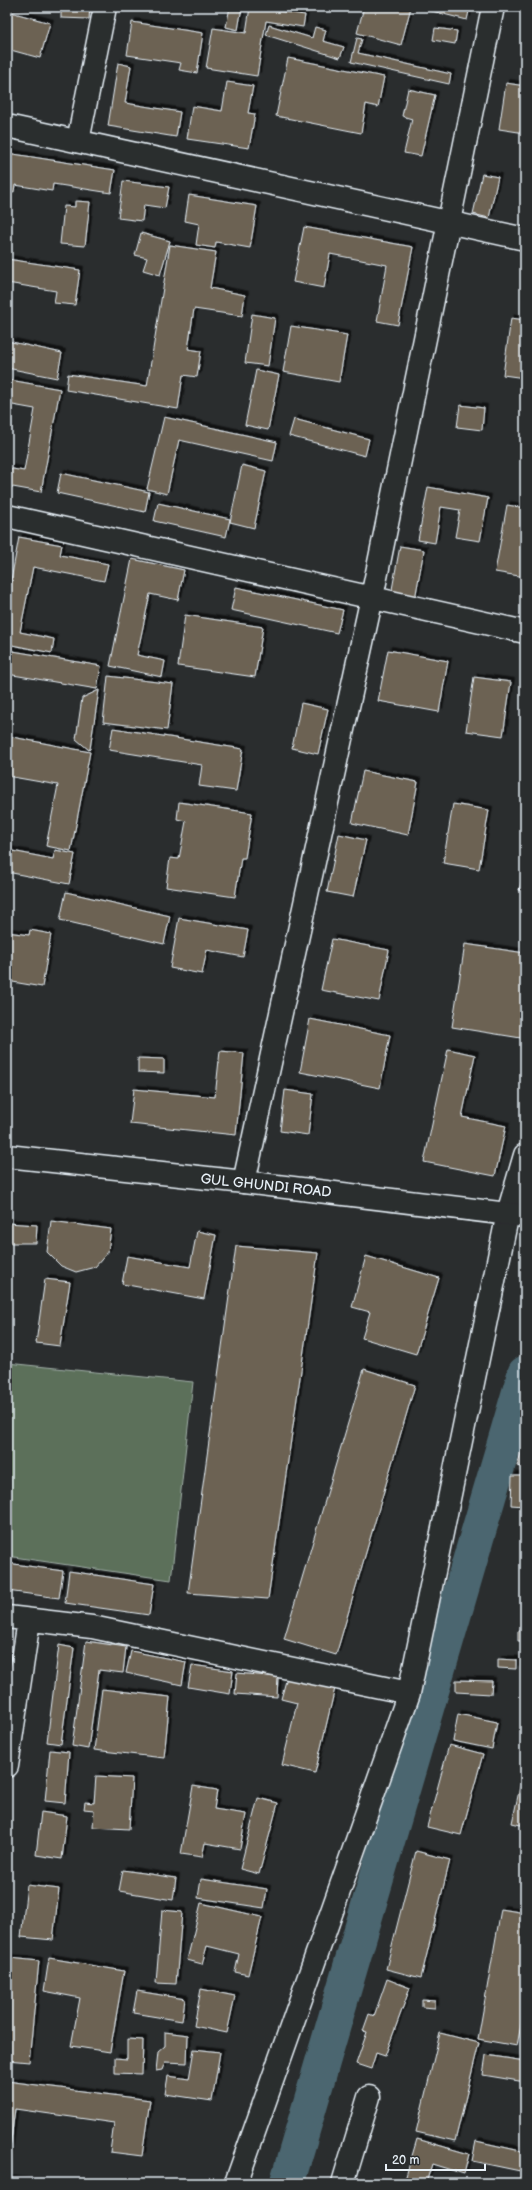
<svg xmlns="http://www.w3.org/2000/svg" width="532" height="2190" font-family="'Balsamiq Sans',sans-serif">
<defs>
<filter id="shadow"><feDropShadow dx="3.5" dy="-3.5" stdDeviation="0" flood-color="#0009"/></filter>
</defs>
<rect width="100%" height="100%" fill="#2a2d2e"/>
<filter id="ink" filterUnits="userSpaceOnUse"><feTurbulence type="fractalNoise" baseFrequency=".025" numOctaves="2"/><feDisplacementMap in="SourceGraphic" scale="8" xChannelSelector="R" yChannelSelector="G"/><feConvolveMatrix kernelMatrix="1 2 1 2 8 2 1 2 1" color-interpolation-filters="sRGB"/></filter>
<g filter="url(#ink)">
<path fill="#5b6f5a" stroke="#a2b0a9" d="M7 1363 193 1382 171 1580 7 1556Z"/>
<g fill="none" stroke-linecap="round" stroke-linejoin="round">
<path stroke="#4b666f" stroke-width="35" d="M287 2183 525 1373"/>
</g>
<path fill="#6c6253" stroke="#e8f1f8" filter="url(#shadow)" d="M61 7H90L89 19 61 18Z
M230 7H242L238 30 226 27Z
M250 7 305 15 303 27 266 21 257 76 206 68 213 28 246 33Z
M364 7H411L401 45 357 33Z
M416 7H470L467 20Z
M7 11 50 23 40 58 7 49Z
M132 22 203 33 197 73 179 70 181 63 127 55Z
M269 25 312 38 315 27 326 30 323 41 344 47 340 58 266 35Z
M435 28 457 31 455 44 433 40Z
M357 38 362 39 358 53 451 74 449 84 351 62Z
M288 58 384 77 378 107 366 104 361 133 276 116Z
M118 63 131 66 125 103 180 112 176 137 108 126Z
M227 82 253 86 248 113 255 114 249 148 187 139 192 106 222 111Z
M506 83 525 86V133L499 129Z
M408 89 435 95 421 156 404 153 412 119 402 116Z
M7 153 115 170 111 193 53 184 52 191 15 185 14 192 7 191Z
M482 174 498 177 489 218 473 214Z
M123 181 169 187 165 208 144 205 142 221 118 218Z
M189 195 257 206 250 248 216 242 215 248 196 245 199 224 185 221Z
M75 201 90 202 85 246 60 244 64 206 75 207Z
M304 227 413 247 398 325 377 321 387 265 330 254 324 288 293 282Z
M141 233 170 241 160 275 143 270 147 258 135 255Z
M170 245 216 252 210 288 245 295 242 316 194 309 188 349 201 351 197 377 183 375 178 409 66 390 68 374 147 386Z
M7 259 80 270 75 305 54 303 56 291 7 283Z
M252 314 275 318 268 366 245 363Z
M511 318 525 320V378L503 375Z
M291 326 347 335 339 382 283 372Z
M7 341 62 353 57 378 7 368Z
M256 370 279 375 268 430 245 425Z
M10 380 60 389 41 492 7 486V468L24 471 35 409 7 404Z
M460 405 484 408 482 430 457 427Z
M164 417 277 442 273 461 179 440 167 494 147 489Z
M294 419 369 439 365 456 289 436Z
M242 465 266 471 254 528 230 522Z
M61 473 149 492 145 512 57 493Z
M428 487 488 498 480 541 455 537 460 510 441 507 435 543 418 540Z
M158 503 230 519 226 537 154 521Z
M507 505 525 508V577L495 572Z
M19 537 62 545 60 555 108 564 104 581 33 567 20 632 54 639 52 653 7 644V602Z
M400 546 424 550 415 599 391 595Z
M132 559 184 570 178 600 150 594 137 655 165 661 162 677 110 666Z
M236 587 343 610 337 633 231 610Z
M185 615 263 627 255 677 178 666Z
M7 650 101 666 97 689 7 674Z
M388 650 448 661 439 712 378 701Z
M108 676 173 684 167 730 103 722Z
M474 677 511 682 503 736 466 731Z
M99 690 90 749 89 750 76 739 82 698Z
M301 703 328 709 318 754 292 748Z
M113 728 243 749 236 791 199 786 202 765 109 750Z
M7 736 90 752 71 851 46 846 58 785 7 776Z
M363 771 418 782 408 835 352 823Z
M179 802 252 813 245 858H241L235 897 166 887 170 858 179 859 186 821 177 819Z
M453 804 489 810 479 869 443 863Z
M339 834 366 840 353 897 327 892Z
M7 850 53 859 55 850 75 854 69 884 7 872Z
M525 870V892L519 890Z
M66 892 170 916 164 944 60 920Z
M179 918 248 930 243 957 207 950 202 974 170 968Z
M30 930 51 934 42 987 7 981V932L29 935Z
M332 939 389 950 379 1001 321 990Z
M465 944 525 953V1011L521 1038 452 1027Z
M310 1019 390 1035 380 1088 300 1072Z
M448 1049 475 1055 462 1117 506 1126 495 1176 424 1162Z
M220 1051 244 1053 236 1135 130 1124 134 1089 215 1097Z
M138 1058 164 1059V1073L138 1072Z
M285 1090 313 1094 308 1135 280 1131Z
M51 1221 111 1229 108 1252 95 1267 76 1272 61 1266 47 1252Z
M7 1223 37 1225 36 1243H7Z
M197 1231 216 1235 204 1299 122 1284 127 1256 190 1267Z
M236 1246 318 1253 268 1599 188 1593Z
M366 1256 439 1278 416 1354 362 1338 370 1312 352 1307Z
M45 1279 70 1282 60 1346 36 1343Z
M364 1369 415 1385 336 1655 284 1639Z
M525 1440V1468L517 1466Z
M512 1476H525V1506L511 1505Z
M7 1563 63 1571 59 1598 7 1591Z
M69 1571 154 1584 149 1615 65 1603Z
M518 1631H525V1641H518Z
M86 1641 126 1647 123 1673 99 1670 88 1749 72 1746Z
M59 1645 74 1648 61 1744 47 1742Z
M131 1651 186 1662 182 1685 126 1673Z
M498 1659 516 1660V1669L498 1668Z
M192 1665 233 1671 230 1694 188 1687Z
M237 1673 278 1677 277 1697 235 1694Z
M287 1677 335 1688 315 1773 282 1765 297 1703 281 1699Z
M456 1680 492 1681 491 1694 456 1692Z
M102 1689 170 1697 164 1758 94 1750Z
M458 1714 497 1722 492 1749 453 1741Z
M449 1745 483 1754 461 1835 427 1827Z
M50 1750 69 1752 65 1803 45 1801Z
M525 1764V1826L512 1823Z
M96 1776 132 1778 129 1829 93 1827 94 1810 84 1809 85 1802 94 1803Z
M193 1786 217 1790 214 1809 246 1814 240 1849 205 1843 202 1857 181 1854Z
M258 1798 278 1803 259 1874 240 1869Z
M41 1812 67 1816 62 1859 36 1855Z
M416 1851 450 1860 421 1978 386 1969Z
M123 1870 176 1878 173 1900 119 1891Z
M201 1879 267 1889 264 1908 198 1898Z
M27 1885 59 1889 53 1940 21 1937Z
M201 1903 262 1917 248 1975 235 1972 239 1954 207 1946 202 1964 187 1960Z
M501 1909 525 1913V2004L517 2046 478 2039Z
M162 1910 182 1912 176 1984 156 1983Z
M10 1958 39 1961 29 2062 7 2060V1984Z
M49 1958 124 1971 110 2052 71 2046 80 1998 44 1991Z
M387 1979 410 1988 385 2056 376 2053 371 2069 356 2064 367 2032 363 2031 369 2014 374 2016Z
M201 1989 235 1996 227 2033 194 2026Z
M137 1991 185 1999 182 2021 133 2013Z
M422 2000 435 2001V2008L422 2007Z
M165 2032 188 2035 187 2063 165 2062 162 2070 156 2071 158 2052 165 2046Z
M440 2033 479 2043 455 2141 416 2132Z
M524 2033H525V2054L524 2053Z
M127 2039 143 2040 142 2074 115 2073V2058L127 2059Z
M194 2049 220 2052 212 2101 165 2094 168 2076 189 2079Z
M486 2055 525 2061V2082L483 2075Z
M7 2081 150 2100 142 2156 110 2152 114 2123 15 2109 7 2171Z
M417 2139 469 2154 464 2174 432 2164 426 2183H404Z
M476 2141 525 2152V2172L472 2161Z
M7 2179 38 2183H7Z"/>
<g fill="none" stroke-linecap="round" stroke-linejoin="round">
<g stroke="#e8f1f8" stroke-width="25">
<path id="street" d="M7 126 525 239
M78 141 105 7
M7 516 525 632
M244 1182 372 597 493 7
M7 1617 92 1627 409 1693
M7 1766 29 1620
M236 2183 409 1693 508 1213 525 1155
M343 2183 369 2097"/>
</g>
<g stroke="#e8f1f8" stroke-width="25">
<path id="secondary" d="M7 1156 244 1182 525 1216"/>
</g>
<use href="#street" stroke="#2a2d2e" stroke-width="22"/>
<use href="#secondary" stroke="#2a2d2e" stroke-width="22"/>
</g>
</g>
<g text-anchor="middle" stroke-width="3" stroke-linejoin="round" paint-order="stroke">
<g font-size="14" fill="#e8f1f8" stroke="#2a2d2e">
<text transform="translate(266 1185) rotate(6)" y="5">GUL GHUNDI ROAD</text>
</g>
</g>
<rect width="532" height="2190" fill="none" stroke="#2a2d2e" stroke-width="24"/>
<rect x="12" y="12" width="508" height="2166" fill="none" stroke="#e8f1f8" stroke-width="1.5" filter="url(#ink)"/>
<path d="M386 2164v6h99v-6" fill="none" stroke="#e8f1f8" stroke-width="2"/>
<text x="392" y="2164" font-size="12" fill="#e8f1f8" stroke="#2a2d2e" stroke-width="3" paint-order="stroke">20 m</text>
</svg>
